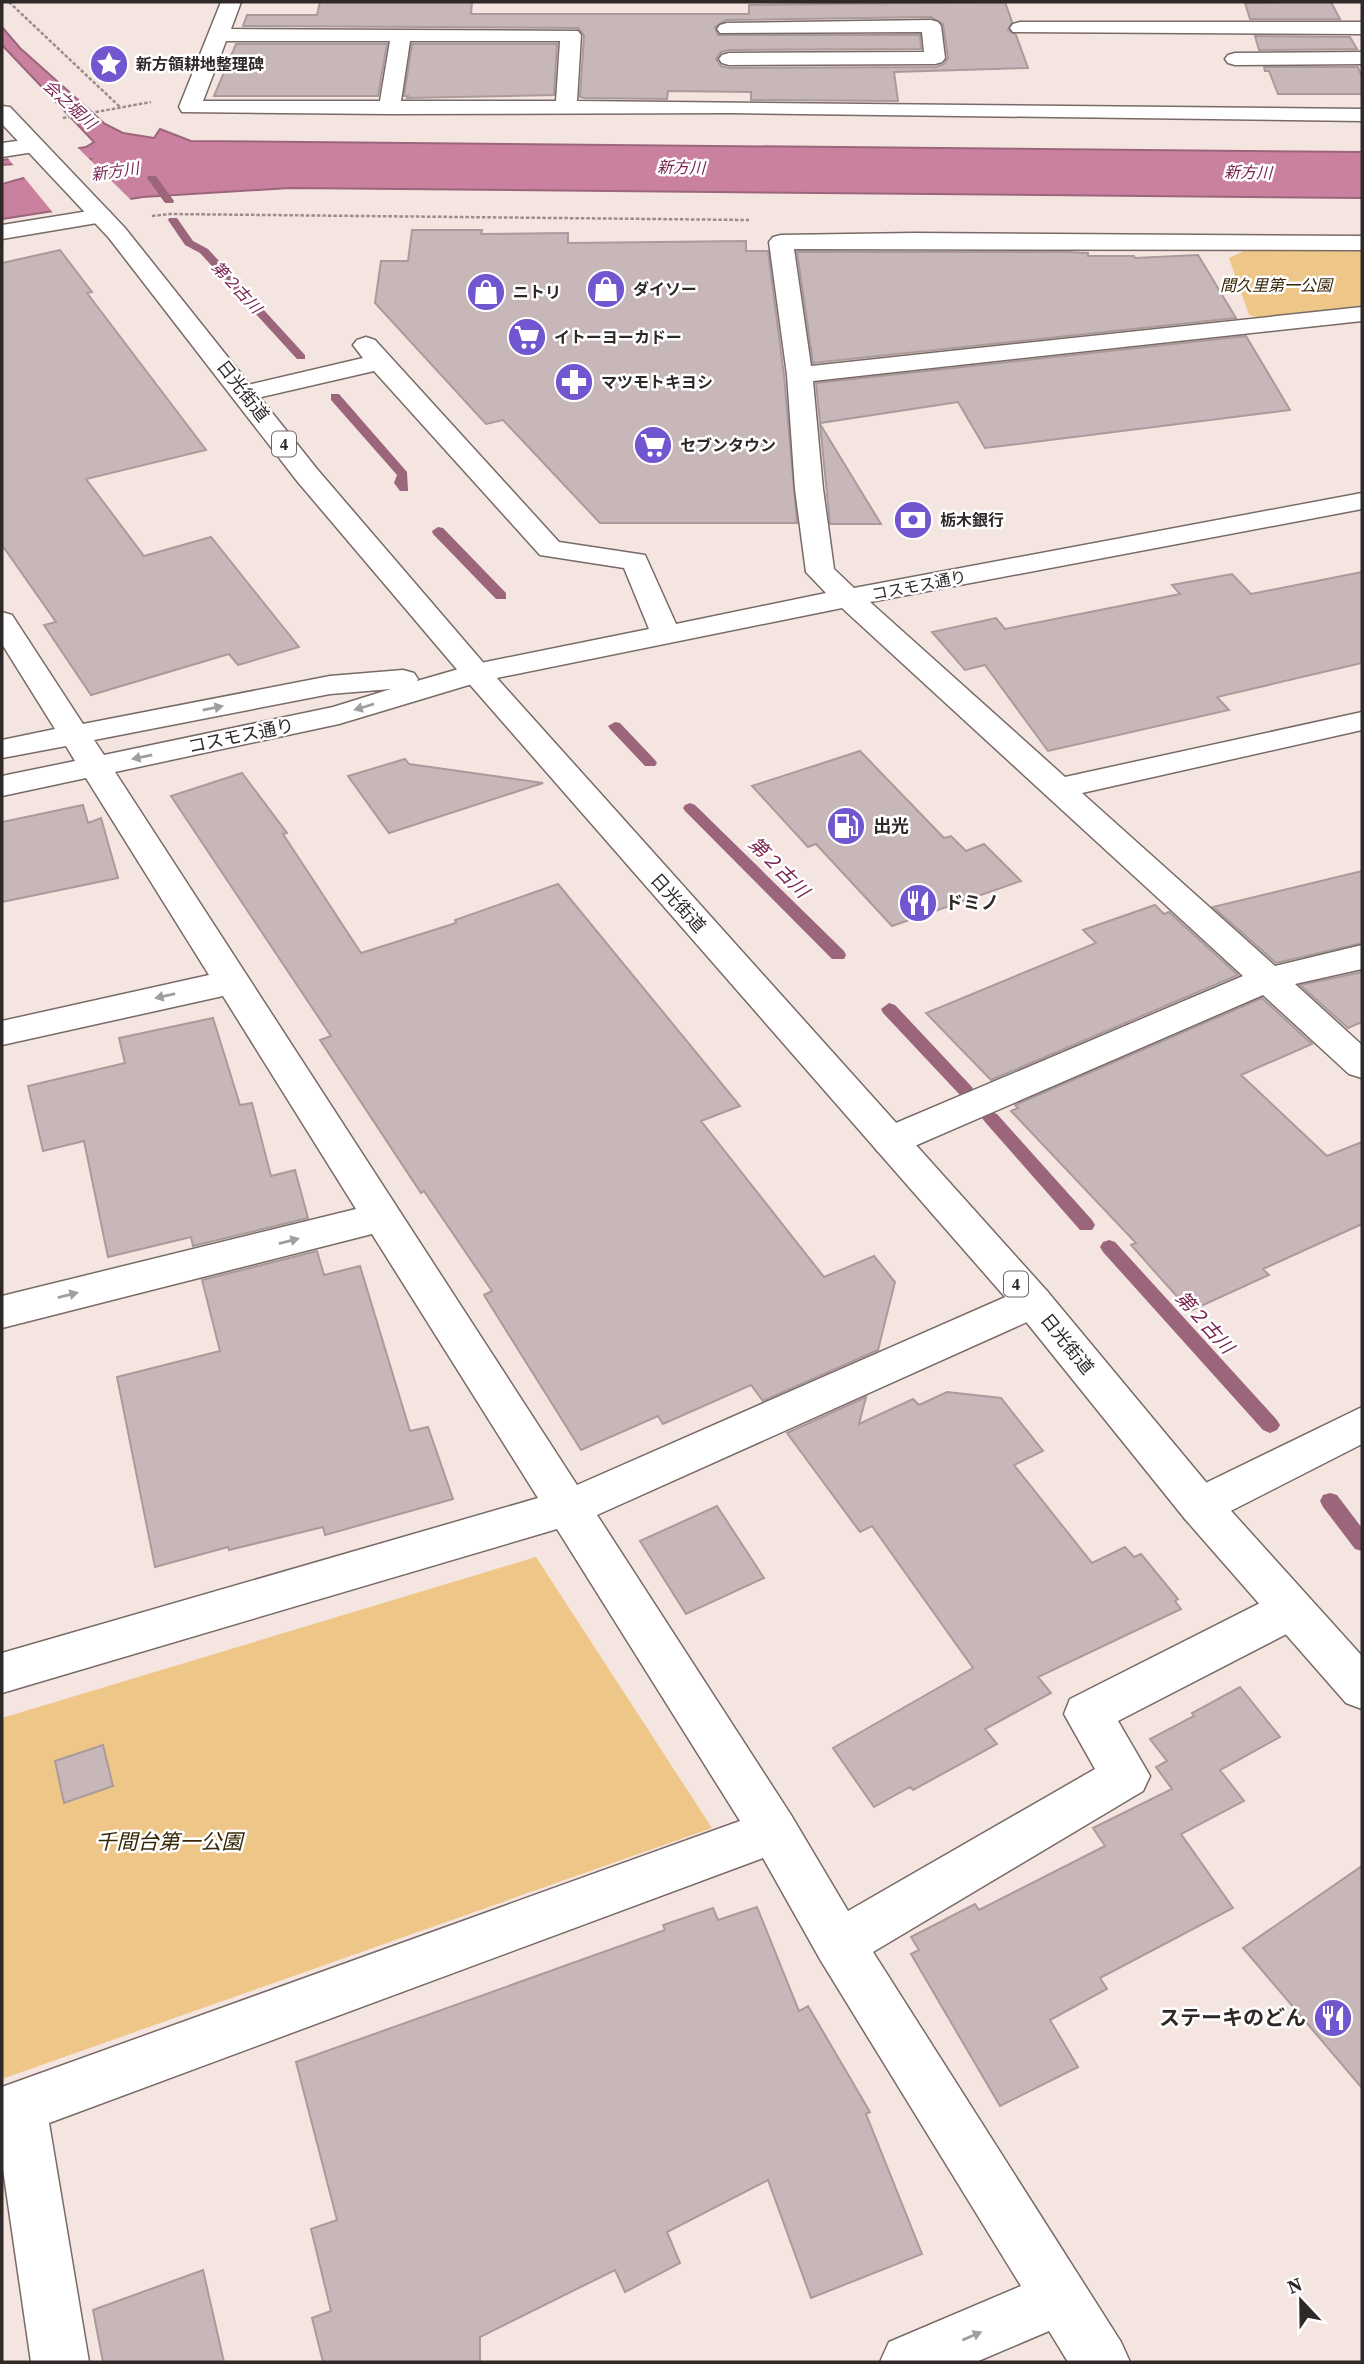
<svg xmlns="http://www.w3.org/2000/svg" width="1364" height="2364" font-family="'Source Serif 4','Noto Sans JP',serif">
<rect width="100%" height="100%" fill="#f5e5e0"/>
<path fill="#eec788" d="M1246 250 1362 251V310L1270 321 1249 315 1229 258Z
M536 1557 712 1828 2 2079V1718Z"/>
<path fill="#ca809f" stroke="#9b667b" stroke-width="2" d="M2 27 20 48 105 124 123 133 154 138 160 129 191 141 1362 152V198L290 188 143 197 2 219V184L92 159 2 165V160L86 147 94 142 2 45Z"/>
<path fill="#f5e5e0" d="M75 145 133 202 54 214 23 176 65 164 15 167 6 156Z"/>
<g fill="none" stroke-linecap="round" stroke-linejoin="round">
<path fill="#9b667b" fill-rule="evenodd" d="M148 176H156L174 201 173 203H165L147 178Z
M169 218H177L193 241 208 249 305 355V359H297L200 253 185 245 168 220Z
M331 394H339L407 472 408 491H400L394 483 397 475 331 400Z
M438 527 443 528 506 593V599H496L433 534 432 531Z
M615 722 620 723 655 760 657 763 655 766H645L610 729 608 726Z
M690 803 695 805 844 951 846 955 844 959H832L685 811 683 808 685 805Z
M889 1003 895 1005 972 1087 974 1091 972 1095H960L883 1013 881 1009Z
M991 1112 997 1114 1092 1220 1095 1225 1092 1230H1080L985 1122 982 1118Z
M1109 1240 1115 1242 1277 1420 1280 1425 1277 1430 1270 1433 1263 1430 1103 1252 1100 1247 1103 1242Z
M1330 1493 1337 1495 1362 1528V1551L1355 1549 1323 1507 1320 1501 1323 1495Z"/>
</g>
<path fill="#c8b7b8" stroke="#aa9a9b" stroke-width="2" fill-rule="evenodd" d="M320 2H472L471 14H749V5L1005 2 1012 22 1008 30 1016 35 1028 68 894 72 898 101 751 100V92L668 91 667 99 584 98 580 97 584 35 578 28 243 26 247 15H317ZM931 17 943 24 948 58 944 64 936 67 729 68 721 66 716 59 721 52 729 50 921 49 920 35H718L715 27 726 20Z
M1290 2H1331L1340 19H1250L1245 3Z
M1255 36 1350 37 1357 49 1259 50Z
M236 44H387L378 96H214Z
M412 44H557L554 95 407 98 408 96H404Z
M1264 67H1358L1362 77V94H1278L1269 71H1265Z
M412 230H482L481 234 568 233V243L746 241V251H768L784 375 797 523H600L503 420 486 424 375 303 381 261H408Z
M60 250 92 292 87 293 206 450 86 479 144 556 211 537 299 647 238 665 229 654 91 695 44 625 56 622 2 545V263Z
M797 252H1066L1088 253V256H1134L1135 258 1198 255 1236 318 813 363Z
M1246 336 1290 410 985 448 958 402 820 423 816 383Z
M820 424 881 524H830Z
M1362 572V663L1217 697 1229 710 1048 751 985 665 965 670 932 632 996 618 1005 629 1180 594 1172 585 1232 574 1251 594Z
M860 751 944 838 951 836 966 851 984 844 1021 881 892 926 816 844 808 847 752 786Z
M405 759 409 764 543 783 389 833 348 776Z
M242 773 287 833 283 834 361 953 456 923 455 920 558 884 740 1106 701 1121 824 1277 874 1256 895 1282 878 1350 763 1401 751 1385 663 1424 658 1416 581 1450 484 1295 492 1291 424 1191 421 1193 320 1040 331 1036 171 796Z
M83 805 88 823 101 818 118 878 2 902V822Z
M1362 871V943L1276 963 1213 907Z
M1155 905 1164 914 1169 912 1238 975 991 1080 926 1013 1096 943 1083 930Z
M1362 972V1022L1348 1028 1300 985Z
M1262 998 1312 1044 1241 1075 1327 1156 1362 1142V1224L1263 1269 1269 1275 1190 1311 1131 1245 1136 1243 1011 1111 1018 1108 1015 1105Z
M213 1018 240 1105 252 1103 271 1176 295 1170 308 1218 193 1246 191 1237 108 1257 84 1141 43 1151 28 1086 125 1063 119 1038Z
M317 1251 324 1275 360 1266 410 1431 428 1427 453 1499 325 1535 323 1527 229 1550 228 1547 155 1567 117 1377 220 1351 202 1280Z
M947 1392 1001 1398 1043 1451 1014 1465 1092 1563 1125 1547 1134 1557 1141 1554 1178 1599 1175 1601 1181 1609 1038 1677 1051 1693 985 1729 997 1744 913 1790 910 1787 874 1807 833 1748 973 1668 872 1526 860 1532 787 1433 866 1397 859 1424 913 1399 919 1405Z
M717 1506 764 1578 686 1614 640 1541Z
M1240 1687 1280 1737 1220 1770 1244 1801 1181 1834 1233 1908 1100 1978 1107 1989 1050 2020 1078 2067 1000 2106 911 1954 919 1950 911 1937 975 1904 979 1910 1105 1846 1093 1828 1172 1789 1156 1767 1167 1761 1150 1739 1194 1716 1192 1713Z
M103 1745 113 1786 64 1803 55 1761Z
M1362 1866V2088L1243 1948Z
M757 1907 799 2011 808 2006 870 2112 866 2114 922 2254 811 2298 768 2180 667 2232 680 2263 625 2292 615 2270 480 2337V2362H323L312 2318 331 2311 311 2229 337 2220 296 2062 665 1930 663 1925 713 1908 718 1920Z
M203 2270 224 2362H103L93 2310Z"/>
<g fill="none" stroke-linecap="round" stroke-linejoin="round">
<g stroke="#786a66" stroke-width="3">
<path id="minor" d="M221 2H241L231 29 578 31 581 35 577 101 1362 109V121L732 113 389 114 182 112 179 107ZM226 41H390L380 101H203ZM410 41H560L556 101H401Z
M931 20 938 22 941 26 945 58 942 62 935 64 729 65 722 63 719 59 722 55 729 53 924 52 922 32 720 33 717 29 720 25 727 23Z
M1020 22H1362V34L1013 32 1010 28 1013 24Z
M1362 52V64L1235 65 1228 63 1225 59 1228 55 1235 53Z
M32 139 40 141 43 146 40 151 2 157V143Z
M101 209 109 211 113 216 109 221 2 239V225Z
M915 233 1362 236V250L794 249 811 366 1362 307V321L813 381 823 489 834 569 854 588 1362 493V509L870 602 1065 777 1362 712V730L1082 793 1275 966 1362 945V969L1295 984 1362 1045V1078L1349 1074 1263 995 903 1151 890 1155 877 1151 871 1141 877 1131 1243 976 842 608 482 681 339 724 115 772 577 1485 1019 1291 1033 1286 1047 1291 1053 1302 1047 1313 597 1515 791 1815 848 1911 1095 1769 1064 1714 1070 1699 1274 1596 1290 1590 1306 1596 1313 1610 1306 1624 1118 1721 1150 1776 1143 1791 873 1952 1121 2342 1130 2362H1068L1049 2331 976 2362H880L889 2342 1021 2286 821 1961 763 1858 49 2123 89 2362H31L2 2162V2087L740 1821 557 1529 2 1693V1653L538 1498 372 1234 2 1328V1296L356 1209 223 996 2 1045V1021L209 975 86 778 2 796V776L75 761 66 746 2 758V740L55 729 2 644V612L12 615 83 724 330 676 403 670 414 673 418 679 417 681 476 664 649 629 624 568 540 555 374 371 244 401 235 398 231 393 235 388 363 358 353 345 357 340 366 337 375 340 559 542 645 555 676 624 826 593 806 572 795 489 787 375 769 242 773 237 781 235ZM391 689 333 707 104 755 94 740 330 694Z
M1362 1407V1444L1215 1519 1200 1524 1185 1519 1178 1506 1185 1493Z"/>
</g>
<g stroke="#786a66" stroke-width="3">
<path id="highway" d="M2 106 10 107 125 228 317 469 487 667 1047 1291 1215 1493 1362 1656V1709L1346 1703 1185 1519 1019 1313 465 679 297 481 109 238 2 124Z"/>
</g>
<path stroke="#988d8a" stroke-width="2.5" stroke-dasharray="3.5 2" stroke-linecap="butt" d="M9 2 120 107
M63 118 151 102
M152 216 170 214 749 220"/>
<use href="#minor" fill="#fff" fill-rule="evenodd"/>
<use href="#highway" fill="#fff" fill-rule="evenodd"/>
</g>
<defs><path id="oneway-solid" d="M-6-.8H1V-3.2L6.5 0L1 3.2V.8H-6Z" transform="scale(1.75)"/></defs>
<g fill="#a19e9e">
<use href="#oneway-solid" transform="translate(364 707) rotate(163)"/>
<use href="#oneway-solid" transform="translate(213 708) rotate(-11)"/>
<use href="#oneway-solid" transform="translate(142 757) rotate(168)"/>
<use href="#oneway-solid" transform="translate(165 996) rotate(167)"/>
<use href="#oneway-solid" transform="translate(289 1241) rotate(-14)"/>
<use href="#oneway-solid" transform="translate(68 1295) rotate(-14)"/>
<use href="#oneway-solid" transform="translate(972 2336) rotate(-23)"/>
</g>
<defs>
<g id="sight-disc" transform="scale(2.0125)"><circle r="9.5" fill="#7156d0" stroke="#fff"/><path d="M0-6L1.8-2.2L6-1.7L2.9 1.2L3.7 5.4L0 3.3L-3.7 5.4L-2.9 1.2L-6-1.7L-1.8-2.2Z" fill="#fff"/></g>
<g id="shop-disc" transform="scale(2.0125)"><circle r="9.5" fill="#7156d0" stroke="#fff"/><path d="M-5-2.5h2.3a2.7 3.5 0 0 1 5.4 0H5L5.5 6h-11ZM-1.5-2.5h3a1.5 2.3 0 0 0-3 0Z" fill="#fff"/></g>
<g id="supermarket-disc" transform="scale(2.0125)"><circle r="9.5" fill="#7156d0" stroke="#fff"/><path d="M-6-5.5h2.5l.6 2H6L4.5 2H-2.5L-4.4-4H-6ZM-1.5 3.2a1.3 1.3 0 1 0 .1 0ZM3 3.2a1.3 1.3 0 1 0 .1 0Z" fill="#fff"/></g>
<g id="pharmacy-disc" transform="scale(2.0125)"><circle r="9.5" fill="#7156d0" stroke="#fff"/><path d="M-2-6h4v4h4v4h-4v4h-4v-4h-4v-4h4Z" fill="#fff"/></g>
<g id="bank-disc" transform="scale(2.0125)"><circle r="9.5" fill="#7156d0" stroke="#fff"/><path d="M-6-4H6V4H-6ZM0-2.3a2.3 2.3 0 1 0 0 4.6a2.3 2.3 0 1 0 0-4.6Z" fill="#fff"/></g>
<g id="fuel-disc" transform="scale(2.0125)"><circle r="9.5" fill="#7156d0" stroke="#fff"/><path d="M-5.5-6h7V0h2V4h1.3V-2.5L3-4.5l.8-.8L6-3V5H2.5V1h-1V6h-7ZM-4.2-4.7v3.2H.2V-4.7Z" fill="#fff"/></g>
<g id="restaurant-disc" transform="scale(2.0125)"><circle r="9.5" fill="#7156d0" stroke="#fff"/><path d="M-5-6h1v4h1v-4h1v4h1v-4h1v5L-1.5 .5V6h-2V.5L-5-1ZM5-6V6H3V1.5H1.5Q1.5-4 5-6Z" fill="#fff"/></g>
</defs>
<g fill-rule="evenodd">
<use href="#sight-disc" x="109" y="64"/>
<use href="#shop-disc" x="606" y="289"/>
<use href="#shop-disc" x="486" y="292"/>
<use href="#supermarket-disc" x="527" y="337"/>
<use href="#pharmacy-disc" x="574" y="382"/>
<use href="#supermarket-disc" x="653" y="445"/>
<use href="#bank-disc" x="913" y="520"/>
<use href="#fuel-disc" x="846" y="826"/>
<use href="#restaurant-disc" x="918" y="903"/>
<use href="#restaurant-disc" x="1333" y="2018"/>
</g>
<g text-anchor="middle" stroke-width="5" stroke-linejoin="round" paint-order="stroke">
<g font-size="16" font-weight="bold" fill="#2e2827" stroke="#fff" text-anchor="start">
<text x="136" y="70">新方領耕地整理碑</text>
<text x="633" y="295">ダイソー</text>
<text x="513" y="298">ニトリ</text>
<text x="554" y="343">イトーヨーカドー</text>
<text x="601" y="388">マツモトキヨシ</text>
<text x="680" y="451">セブンタウン</text>
<text x="940" y="526">栃木銀行</text>
</g>
<g font-size="16" font-style="italic" fill="#771f4c" stroke="#fff">
<text transform="translate(70 104) rotate(42)" y="6">会之堀川</text>
<text transform="translate(681 167) rotate(1)" y="6">新方川</text>
<text transform="translate(115 171) rotate(-8)" y="6">新方川</text>
<text transform="translate(1248 172) rotate(1)" y="6">新方川</text>
<text transform="translate(237 287) rotate(47)" y="6">第２古川</text>
</g>
<g font-size="16" font-style="italic" fill="#382707" stroke="#fff">
<text x="1276" y="291">間久里第一公園</text>
</g>
<g fill="#fff" stroke="#6d6868" stroke-width="2">
<rect x="272" y="431.5" width="24" height="25" rx="5"/>
<rect x="1004" y="1271.5" width="24" height="25" rx="5"/>
</g>
<g font-size="16" font-weight="bold" fill="#2e2827">
<text x="284" y="450">4</text>
<text x="1016" y="1290">4</text>
</g>
<g font-size="16" fill="#2e2827" stroke="#fff">
<text transform="translate(919 585) rotate(-11)" y="6">コスモス通り</text>
</g>
<g font-size="18" fill="#2e2827" stroke="#fff">
<text transform="translate(243 391) rotate(52)" y="6">日光街道</text>
<text transform="translate(241 736) rotate(-12)" y="6">コスモス通り</text>
<text transform="translate(678 903) rotate(48)" y="6">日光街道</text>
<text transform="translate(1067 1344) rotate(51)" y="6">日光街道</text>
</g>
<g font-size="18" font-weight="bold" fill="#2e2827" stroke="#fff" text-anchor="start">
<text x="873" y="832">出光</text>
<text x="945" y="909">ドミノ</text>
</g>
<g font-size="19" font-style="italic" fill="#771f4c" stroke="#fff">
<text transform="translate(779 867) rotate(45)" y="7">第２古川</text>
<text transform="translate(1205 1322) rotate(48)" y="7">第２古川</text>
</g>
<g font-size="21" font-style="italic" fill="#382707" stroke="#fff">
<text x="169" y="1849">千間台第一公園</text>
</g>
<g font-size="21" font-weight="bold" fill="#2e2827" stroke="#fff" text-anchor="end">
<text x="1306" y="2025">ステーキのどん</text>
</g>
</g>
<rect width="1364" height="2364" fill="none" stroke="#2e2827" stroke-width="7"/>
<g transform="translate(1301 2301) rotate(338)" stroke="#ffffff" stroke-width="5" paint-order="stroke">
<path d="M0-5L12 26L0 18L-12 26Z" fill="#2e2827"/>
<text y="-10" font-size="19" font-weight="bold" text-anchor="middle" fill="#2e2827">N</text>
</g>
</svg>
